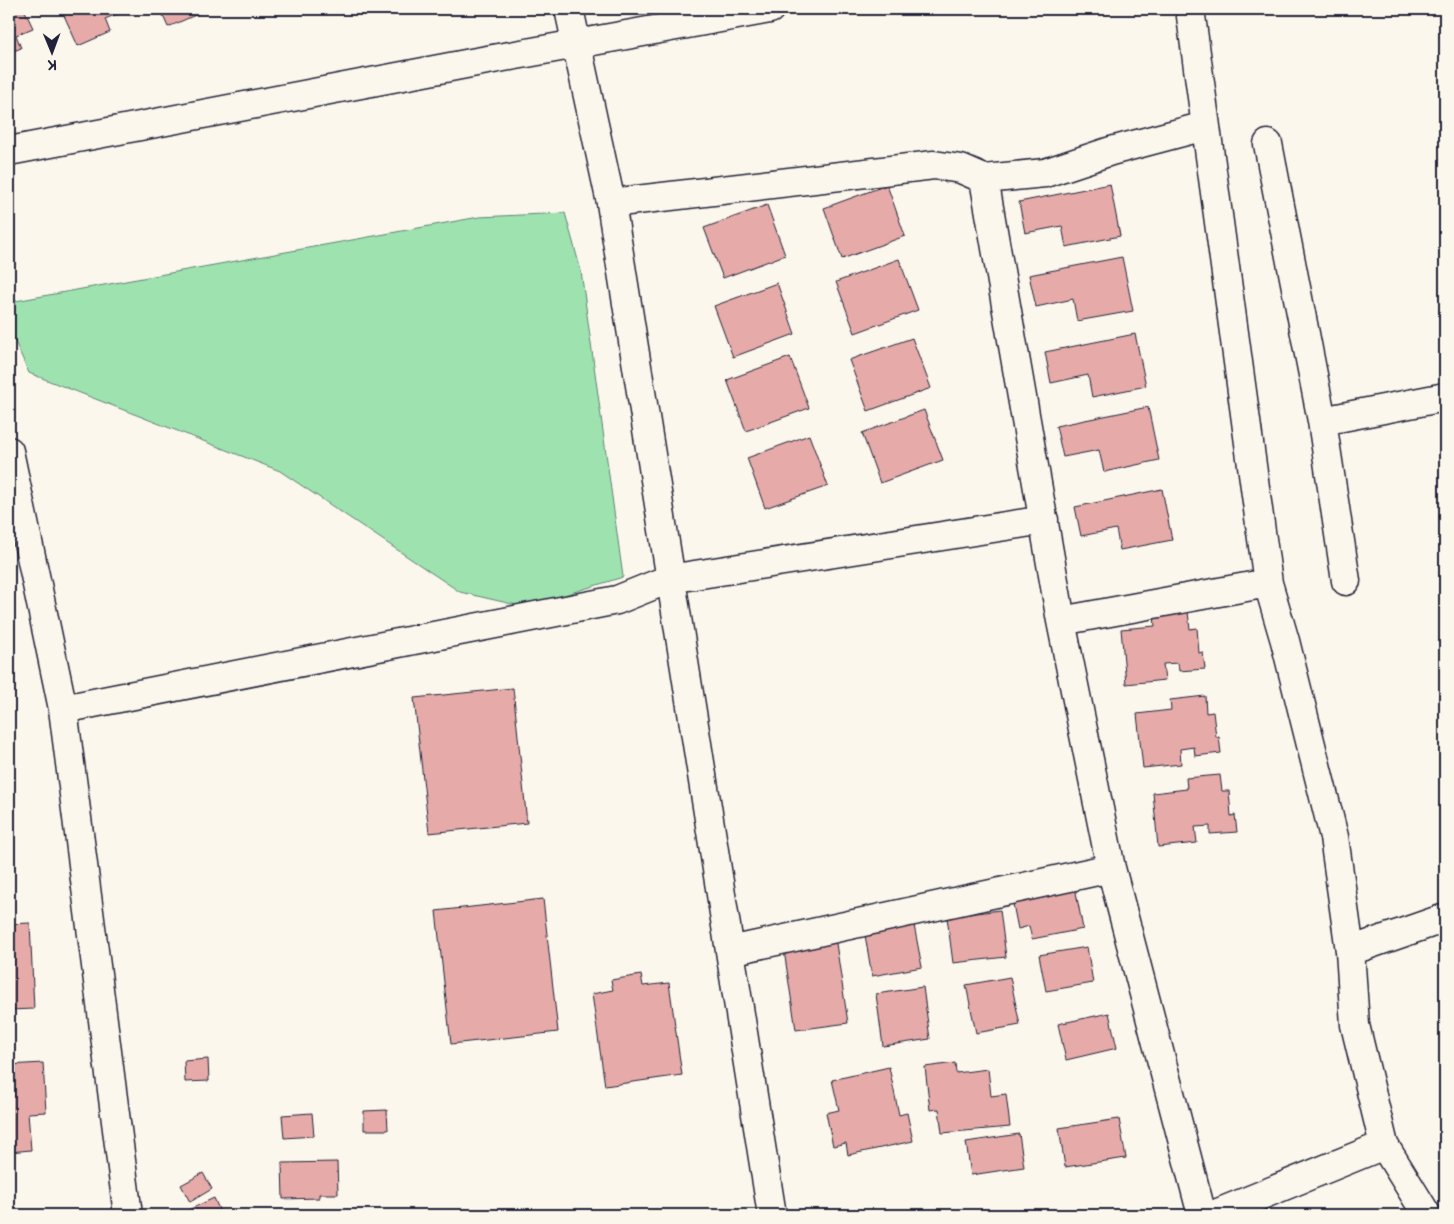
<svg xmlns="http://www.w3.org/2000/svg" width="1454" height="1224" font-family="'Balsamiq Sans',sans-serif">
<rect width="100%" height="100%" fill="#fbf7ec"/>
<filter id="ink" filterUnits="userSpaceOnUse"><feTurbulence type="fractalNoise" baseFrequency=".02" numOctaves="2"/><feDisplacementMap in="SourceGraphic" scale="10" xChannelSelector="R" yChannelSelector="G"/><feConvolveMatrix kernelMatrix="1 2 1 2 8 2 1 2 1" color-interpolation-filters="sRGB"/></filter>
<g filter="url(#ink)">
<path fill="#9ee3af" stroke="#608275" d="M565 213 581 271 623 577 525 607 460 592 280 471 29 373 9 328 10 302 479 217Z"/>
<path fill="#e6aba8" stroke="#22223b" d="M9 9H24L33 28 16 35 21 48 9 53Z
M55 9H120L122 12 105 19 110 32 78 46 62 11 57 13Z
M160 9H198L200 13 168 27Z
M1110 184 1120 236 1066 247 1062 226 1025 233 1019 202Z
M887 185 905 236 842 259 824 208Z
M767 205 785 255 723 278 704 228Z
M1122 257 1133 311 1077 321 1073 299 1036 307 1029 275Z
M899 259 918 310 855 333 836 282Z
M777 283 795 334 733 357 714 306Z
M1135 334 1146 386 1092 397 1088 375 1051 383 1045 352Z
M912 338 931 388 868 411 849 360Z
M790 357 809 408 746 431 727 380Z
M1148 407 1159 460 1104 472 1099 450 1063 457 1056 426Z
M924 410 943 460 880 483 862 433Z
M809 435 828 486 765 508 747 458Z
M1162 489 1172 540 1120 550 1116 529 1081 536 1075 507Z
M1188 612 1190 629 1197 628 1199 653 1203 652 1205 669 1179 671 1178 663 1163 664 1165 680 1126 684 1121 629 1155 626 1154 616Z
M513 688 527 823 429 833 414 698Z
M1205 696 1206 713 1213 712 1216 737H1219L1221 753 1195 756 1194 747 1180 749 1181 764 1143 768 1137 714 1171 710 1170 700Z
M1220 775 1222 791H1229L1231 816 1235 815 1237 832 1210 834V826L1195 827 1197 843 1158 847 1153 793 1187 789 1186 778Z
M1074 882 1083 929 1032 939 1029 926 1018 929 1011 894Z
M543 899 558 1032 451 1044 436 911Z
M1000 910 1006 957 953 963 947 917Z
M913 920 922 967 872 976 864 929Z
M30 923 34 1009 9 1010V924Z
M835 937 848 1023 796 1030 783 944Z
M1087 947 1093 983 1046 991 1039 955Z
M641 975 643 986 669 983 682 1075 605 1086 592 994 613 990 611 980Z
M1010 977 1020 1025 976 1033 966 985Z
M923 987 930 1039 883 1046 876 994Z
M1109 1013 1117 1048 1066 1060 1058 1024Z
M208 1059 209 1081 185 1082 184 1061Z
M43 1063 46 1112 28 1113 31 1150 9 1152V1065Z
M955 1063 956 1073 988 1069 991 1096 1006 1094 1010 1127 942 1133 939 1109 930 1110 925 1067Z
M889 1067 899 1115 907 1113 913 1141 848 1155 846 1143 833 1146 826 1113 839 1110 832 1080Z
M387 1110 388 1130H364V1111Z
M312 1113 314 1136 284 1138 282 1115Z
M1119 1119 1126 1158 1065 1167 1059 1128Z
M1019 1134 1024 1167 971 1175 966 1142Z
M337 1162 338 1194H319V1198L283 1199 282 1163Z
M203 1173 212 1189 190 1202 181 1185Z
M214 1198 221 1214 218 1215H188L186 1211Z"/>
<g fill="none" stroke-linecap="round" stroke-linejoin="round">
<g stroke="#22223b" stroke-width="31">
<path id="minor" d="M569 9 611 203 772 1215
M1190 9 1268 583 1285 641 1334 837 1350 951 1355 1025 1384 1145 1427 1215
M1268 144 1322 421 1346 581
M9 151 471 63 770 9
M984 179 1061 621 1111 868 1202 1215
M611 203 934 165 961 169 984 179 1045 173 1111 151 1205 126
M1322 421 1445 397
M9 451 63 709 128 1215
M1061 621 1268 583
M63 709 617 600 669 579 1044 520
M730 951 1111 868
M1350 951 1445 918
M1213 1215 1384 1145"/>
</g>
<use href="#minor" stroke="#fbf7ec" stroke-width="28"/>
</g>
</g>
<rect width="1454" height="1224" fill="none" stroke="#fbf7ec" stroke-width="30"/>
<rect x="15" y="15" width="1424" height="1194" fill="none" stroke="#22223b" stroke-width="2" filter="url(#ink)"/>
<g transform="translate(52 52) rotate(179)" stroke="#fbf7ec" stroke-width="4" paint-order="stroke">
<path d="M0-4L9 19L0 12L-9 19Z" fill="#22223b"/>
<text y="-8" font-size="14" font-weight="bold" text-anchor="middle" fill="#22223b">K</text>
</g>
</svg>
